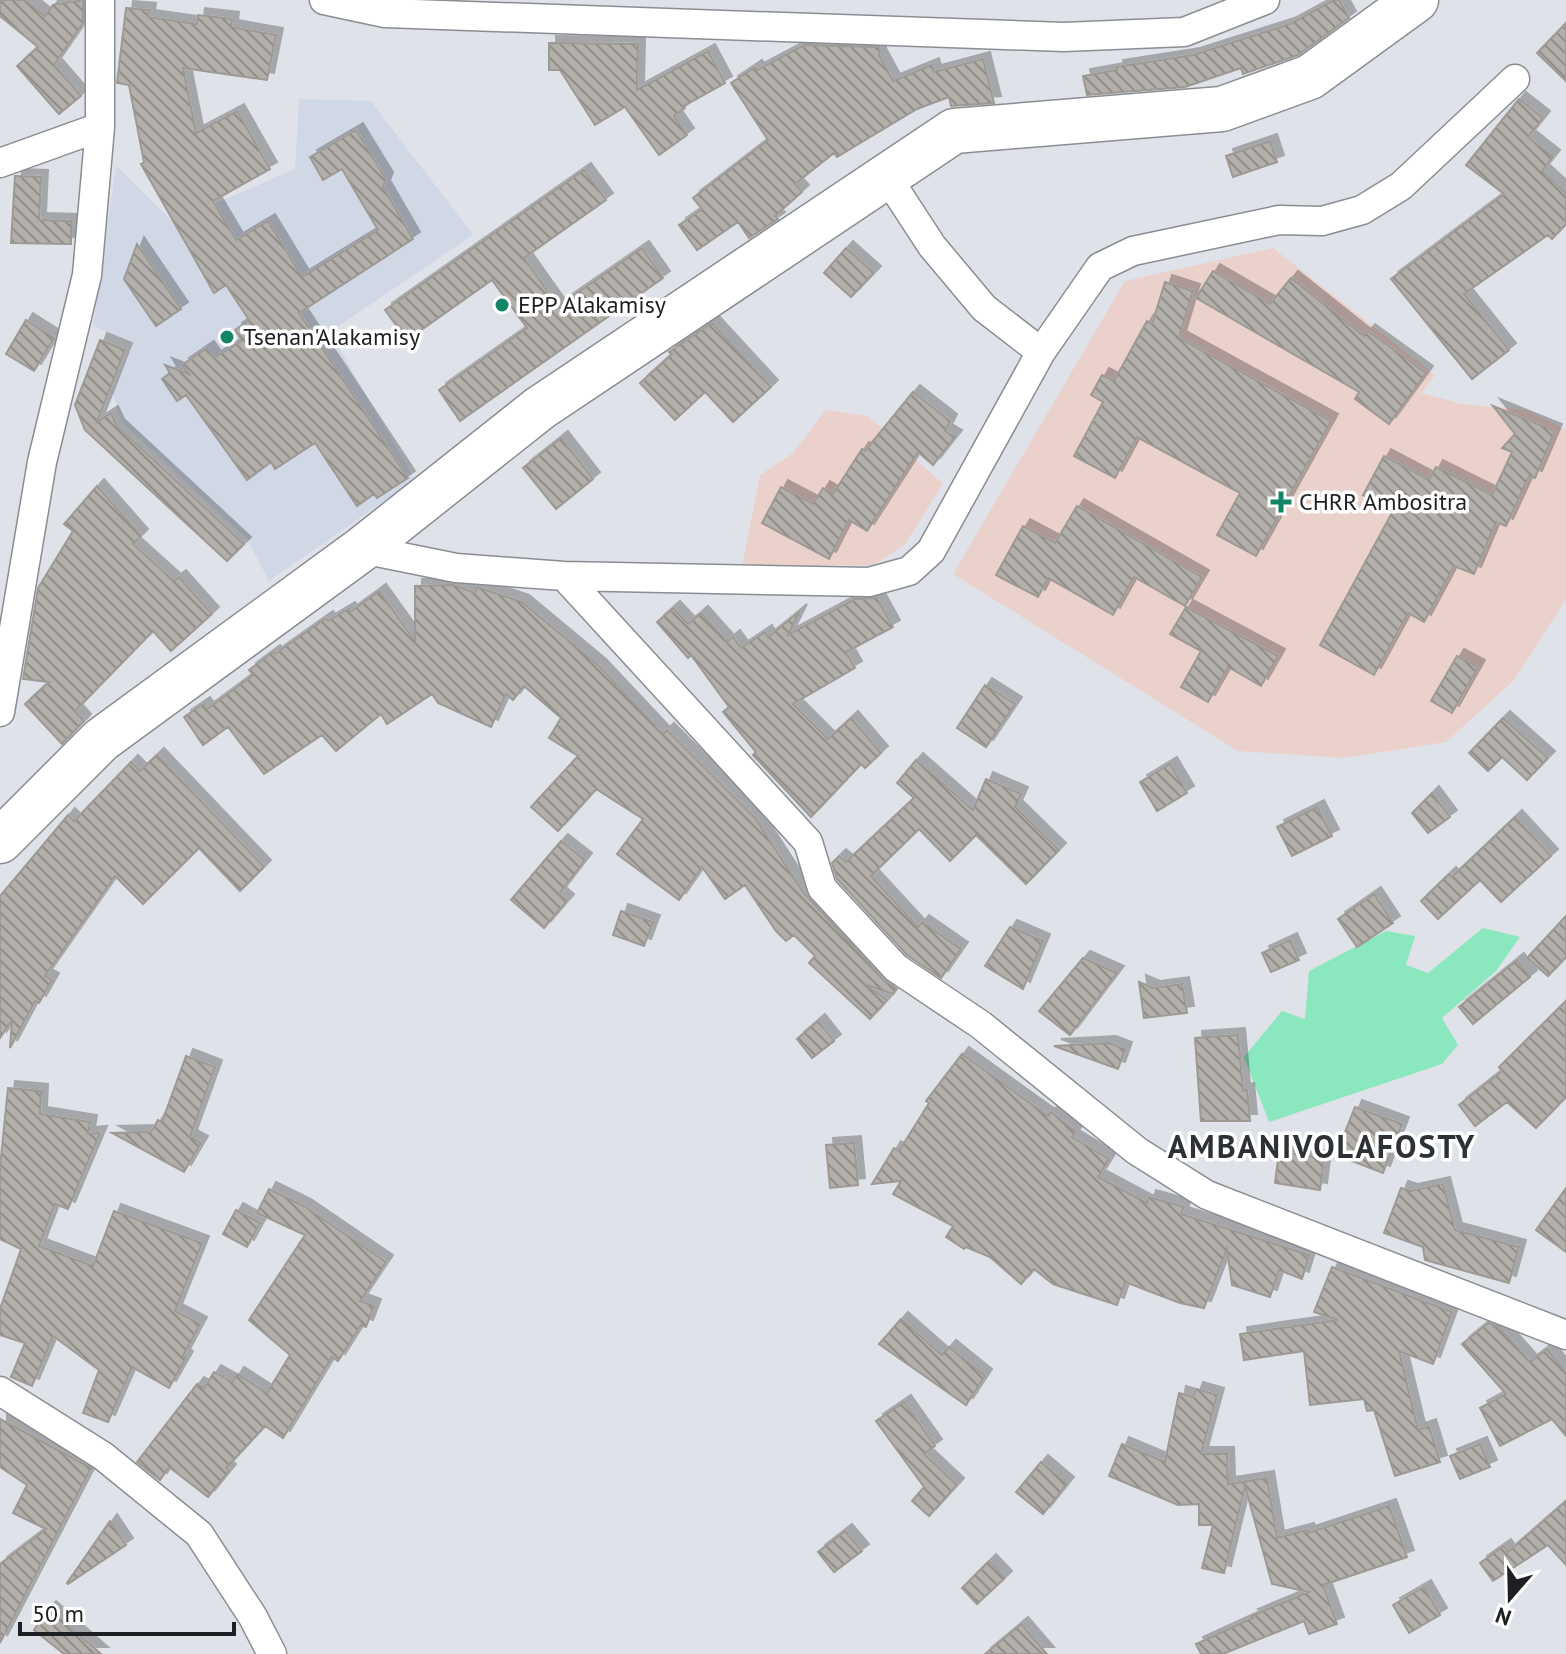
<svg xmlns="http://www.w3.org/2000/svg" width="1566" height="1654" font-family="'PT Sans',sans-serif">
<defs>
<pattern id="building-back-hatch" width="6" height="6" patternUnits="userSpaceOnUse" patternTransform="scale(2)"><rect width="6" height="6" fill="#b3afaa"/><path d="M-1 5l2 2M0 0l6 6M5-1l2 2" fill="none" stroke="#918e8a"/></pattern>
<filter id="shadow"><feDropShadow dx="7" dy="-7" stdDeviation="0" flood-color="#0004"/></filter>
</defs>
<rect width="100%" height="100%" fill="#dfe2e8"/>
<path fill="#d1d8e5" d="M299 99 371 101 473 235 330 332 415 480 269 581 247 539 121 421 112 392 133 343 93 326 116 165 173 222 295 169Z"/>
<path fill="#ebd1cc" d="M1273 248 1435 375 1421 393 1462 404 1527 410 1566 430V599L1514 680 1446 742 1344 758 1238 751 953 574 1125 281Z
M826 410 868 416 943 484 905 544 874 565 742 566 760 475 793 453Z"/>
<path fill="#8be7bd" d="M1483 928 1520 937 1496 971 1442 1018 1458 1045 1442 1064 1269 1122 1244 1057 1282 1011 1305 1019 1309 971 1386 931 1415 936 1406 965 1428 973Z"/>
<path fill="url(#building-back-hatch)" stroke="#9d9994" stroke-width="2" filter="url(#shadow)" d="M0 0H25L45 16 53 5 83 0V23L54 65 81 96 59 114 17 66 38 47 0 16Z
M1334 0H1339L1349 18 1298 55 1243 74 1241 68 1185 87 1087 95 1083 76 1117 70 1116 67 1193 55 1290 24Z
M126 8 149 10 148 17 197 24 198 15 232 19 231 27 276 35 267 80 183 68 196 133 237 111 270 169 213 201 236 240 268 221 302 277 378 230 342 169 323 180 310 157 356 130 386 179 383 187 413 239 299 313 408 478 377 498 374 494 357 506 315 443 275 469 271 462 247 480 186 395 177 401 162 379 170 373 165 365 189 374 182 365 207 348 214 358 242 341 235 330 249 320 226 285 214 293 141 164 144 162 129 85 117 83Z
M1566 23V81L1537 53Z
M549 43 638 44 637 90 708 51 725 83 684 106 685 108 674 116 687 135 659 155 625 107 595 125 560 70H549Z
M804 45 879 47V55L893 81 932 65 934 72 983 59 994 103 951 106 949 97 917 109 837 157 834 153 795 184 802 192 775 216 778 219 749 238 738 222 697 250 679 225 702 209 693 198 768 140 731 83 755 67 757 70Z
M1519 99 1543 118 1528 137 1553 157 1542 171 1566 193V224L1552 239 1548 235 1464 294 1509 350 1472 379 1391 279 1504 194 1466 165Z
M1270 141 1277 162 1233 177 1226 156Z
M584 170 606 200 524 258 558 306 642 248 663 278 460 421 439 390 527 328 492 280 407 340 385 310Z
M15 176 41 177 39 220 71 221V244L11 243Z
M137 244 181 309 156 326 124 279Z
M846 248 874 273 851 297 824 273Z
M1213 271 1270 304 1291 278 1364 336 1368 331 1426 373 1389 424 1355 399 1359 392 1196 298Z
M1165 282 1193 291 1179 338 1331 421 1256 556 1217 535 1240 493 1137 437 1115 478 1074 456 1103 402 1091 395 1102 375 1114 381 1147 321 1152 324Z
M26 320 54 338 34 371 6 354Z
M712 323 771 387 733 422 705 392 675 420 640 383 672 354 669 352Z
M100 340 125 350 97 422 111 413 117 426 244 544 227 561 85 430 75 405Z
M913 392 950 421 945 431 955 437 933 465 918 452 867 531 849 520 829 559 762 523 781 487 813 504 823 488 833 494 862 449 865 451Z
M1493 406 1555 431 1535 478 1529 476 1506 526 1496 522 1474 574 1454 566 1424 622 1408 613 1374 675 1320 645 1393 511 1363 495 1384 456 1429 480 1436 467 1492 495 1512 452 1502 448 1515 434Z
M561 438 593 479 556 509 523 468Z
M97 486 141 536 133 544 174 581 179 577 212 614 171 651 153 631 75 711 84 721 62 744 25 704 49 682 23 679 38 588 73 531 64 524Z
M1077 506 1202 577 1185 606 1134 577 1113 615 1048 578 1038 597 996 575 1023 526 1055 543Z
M453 585 475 593 477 587 522 602 599 666 663 734 667 730 755 818 803 892 884 980 897 989 893 994 864 984 887 1000 870 1019 809 963 815 956 794 935 786 941 776 931 745 885 725 899 702 867 679 900 617 854 643 819 596 789 558 831 531 807 578 756 549 738 561 718 524 686 513 700 506 694 491 727 438 703 432 694 387 724 381 714 336 751 322 735 264 774 228 727 203 745 184 717 203 704 207 709 253 675 249 670 273 652 275 654 326 618 328 621 348 609 350 612 379 591 415 641V586Z
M877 598 893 627 846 652 855 668 793 704 828 739 851 718 881 753 865 768 861 764 811 817 753 755 756 752 723 712 729 707 691 655 688 658 657 622 673 608 688 624 701 613 727 642 733 637 741 648 765 632 768 637 800 611 788 635 855 599Z
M1186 607 1278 656 1261 686 1228 667 1208 702 1181 687 1201 651 1170 634Z
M1457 656 1478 667 1452 713 1431 701Z
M985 685 1015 704 986 747 957 728Z
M1503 718 1548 758 1527 780 1502 757 1488 771 1469 753Z
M157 755 264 867 240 891 199 848 143 904 115 876 45 976 52 980 39 1003 35 1001 10 1048 12 1020 0 1038V896L68 815 74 821 131 762 140 771Z
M916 760 973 810 986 779 1021 794 1015 807 1059 850 1026 884 976 835 950 861 919 829 871 876 918 927 922 922 961 949 941 978 907 955 837 879 832 863 839 856 846 862 914 798 897 783Z
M1170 764 1187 793 1157 811 1140 782Z
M1432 793 1450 817 1428 833 1412 813Z
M1317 807 1332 836 1292 856 1277 827Z
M1515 817 1551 856 1501 902 1480 880 1438 919 1421 901 1449 874 1452 877Z
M561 841 585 860 559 894 567 901 544 928 511 900Z
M1374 894 1393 923 1357 947 1338 919Z
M621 911 653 922 644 946 613 935Z
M1566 916V957L1548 976 1527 958Z
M1010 927 1043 941 1023 989 985 966Z
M1290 940 1299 960 1271 972 1262 953Z
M1083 958 1117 973 1070 1035 1039 1011Z
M1517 960 1530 977 1473 1024 1459 1007Z
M1139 982 1153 988 1182 984 1187 1013 1144 1018Z
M1566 1001V1097L1536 1128 1507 1102 1475 1126 1459 1105 1502 1071 1499 1067Z
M818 1021 834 1041 812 1058 797 1039Z
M1238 1035 1243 1091 1247 1090 1250 1121H1201L1195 1038Z
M1109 1043 1125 1049 1118 1069 1054 1046Z
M962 1054 1048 1116 1051 1112 1076 1132 1072 1137 1109 1159 1098 1177 1147 1203 1149 1197 1184 1207 1181 1214 1309 1255 1302 1279 1279 1270 1270 1297 1232 1285 1227 1249 1204 1308 1180 1303 1125 1282 1117 1305 1053 1284 1034 1269 1021 1284 990 1257 966 1247 964 1249 946 1237 953 1226 893 1194 901 1181 872 1184 894 1148 899 1151 929 1103 926 1101Z
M186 1056 215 1067 190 1137 201 1143 184 1172 112 1133 151 1132 158 1120 162 1122Z
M8 1088 41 1091 40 1114 90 1122 88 1134 100 1133 68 1209 55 1204 39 1246 93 1266 114 1211 202 1243 175 1311 200 1324 183 1356 186 1358 169 1388 132 1367 108 1422 83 1413 99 1370 53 1336 32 1386 11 1377 25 1343 0 1335V1309L21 1249 0 1239V1167Z
M1355 1107 1402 1124 1383 1173 1336 1155Z
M854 1143 858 1185 830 1188 826 1145Z
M1279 1152 1324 1158 1320 1190 1275 1183Z
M1443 1184 1455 1230 1519 1247 1509 1283 1425 1260 1423 1247 1384 1233 1401 1188 1411 1191Z
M1566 1188V1252L1536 1230Z
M269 1189 304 1206 386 1262 360 1301 374 1306 366 1327 361 1325 338 1361 332 1357 283 1438 265 1426 226 1468 229 1471 208 1497 169 1467 160 1480 137 1462 197 1384 204 1388 214 1372 232 1382 237 1374 267 1393 290 1355 249 1320 305 1235 257 1213Z
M236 1210 260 1223 247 1247 223 1234Z
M1332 1267 1452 1312 1433 1364 1399 1351 1418 1430 1429 1426 1440 1462 1395 1476 1374 1410 1367 1411 1364 1399 1310 1405 1304 1351 1244 1360 1240 1334 1338 1320 1314 1312Z
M901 1319 942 1355 949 1347 985 1376 966 1405 879 1344Z
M1488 1323 1499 1327 1530 1362 1547 1349 1566 1373V1436L1552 1419 1500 1446 1480 1408 1506 1394 1462 1344Z
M1196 1389 1217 1395 1201 1454H1227L1228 1484 1267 1478 1277 1538 1307 1530 1308 1533 1389 1506 1407 1557 1323 1585 1337 1624 1309 1634 1304 1621 1223 1654H1201L1196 1644 1253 1618 1251 1616 1309 1592 1272 1584 1245 1486 1224 1573 1202 1568 1213 1525H1199V1504L1178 1505 1109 1476 1122 1444 1165 1462 1179 1393 1193 1397Z
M904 1402 935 1446 924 1454 957 1485 929 1516 912 1501 924 1487 876 1421Z
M0 1419 91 1468 0 1643V1564L46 1529 13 1513 27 1485 0 1467Z
M1480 1444 1490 1467 1460 1479 1450 1456Z
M1041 1462 1067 1484 1043 1514 1016 1492Z
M1566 1501V1565L1548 1545 1493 1581 1480 1563 1504 1546 1508 1552Z
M110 1521 126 1545 68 1584 67 1583Z
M845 1531 862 1551 834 1572 818 1552Z
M989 1561 1005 1578 977 1604 962 1588Z
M1424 1587 1440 1615 1409 1633 1393 1605Z
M49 1608 101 1654H64L34 1630Z
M1021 1624 1047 1654H985Z"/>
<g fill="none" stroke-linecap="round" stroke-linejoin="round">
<g stroke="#8a8d92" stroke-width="31">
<path id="minor" d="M324 0 385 13 1064 37 1184 32 1265 0
M0 163 100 127
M885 174 932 246 984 308 1041 352
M362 549 456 568 564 576 869 582 909 571 931 551 1041 352 1100 267 1133 251 1279 220 1322 221 1362 210 1401 186 1515 79
M564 576 808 842 822 888 896 968 981 1025 1137 1151 1207 1195 1566 1335
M0 712 42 462 87 275 100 127V0
M0 1391 103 1456 199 1534 253 1617 272 1654"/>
</g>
<g stroke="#8a8d92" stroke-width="47">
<path id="primary" d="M0 841 101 740 362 549 540 408 954 131 1222 109 1310 77 1416 0"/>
</g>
<use href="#minor" stroke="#fff" stroke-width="28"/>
<use href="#primary" stroke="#fff" stroke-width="44"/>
</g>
<g fill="#118565" stroke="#fff" stroke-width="3">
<circle cx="502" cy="305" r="8"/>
<circle cx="227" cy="337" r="8"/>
<path d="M1277 490h8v8h8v8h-8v8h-8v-8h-8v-8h8z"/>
</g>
<g text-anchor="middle" stroke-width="7" stroke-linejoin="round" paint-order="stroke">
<g font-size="24" fill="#1e1f22" stroke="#fff" text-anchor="start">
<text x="518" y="313">EPP Alakamisy</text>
<text x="243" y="345">Tsenan'Alakamisy</text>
<text x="1299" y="510">CHRR Ambositra</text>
</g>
<g font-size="32" font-weight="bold" letter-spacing="2" fill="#2d3035" stroke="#fff">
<text x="1322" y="1158">AMBANIVOLAFOSTY</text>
</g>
</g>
<g transform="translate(1510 1598) rotate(200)" stroke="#ffffff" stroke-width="6" paint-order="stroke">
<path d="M0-6L14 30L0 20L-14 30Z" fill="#1e1f22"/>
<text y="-12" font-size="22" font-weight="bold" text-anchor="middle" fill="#1e1f22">N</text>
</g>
<path d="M20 1622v12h214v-12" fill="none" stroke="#1e1f22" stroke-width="4"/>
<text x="32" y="1622" font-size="24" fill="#1e1f22" stroke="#ffffff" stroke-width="6" paint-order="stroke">50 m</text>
</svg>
